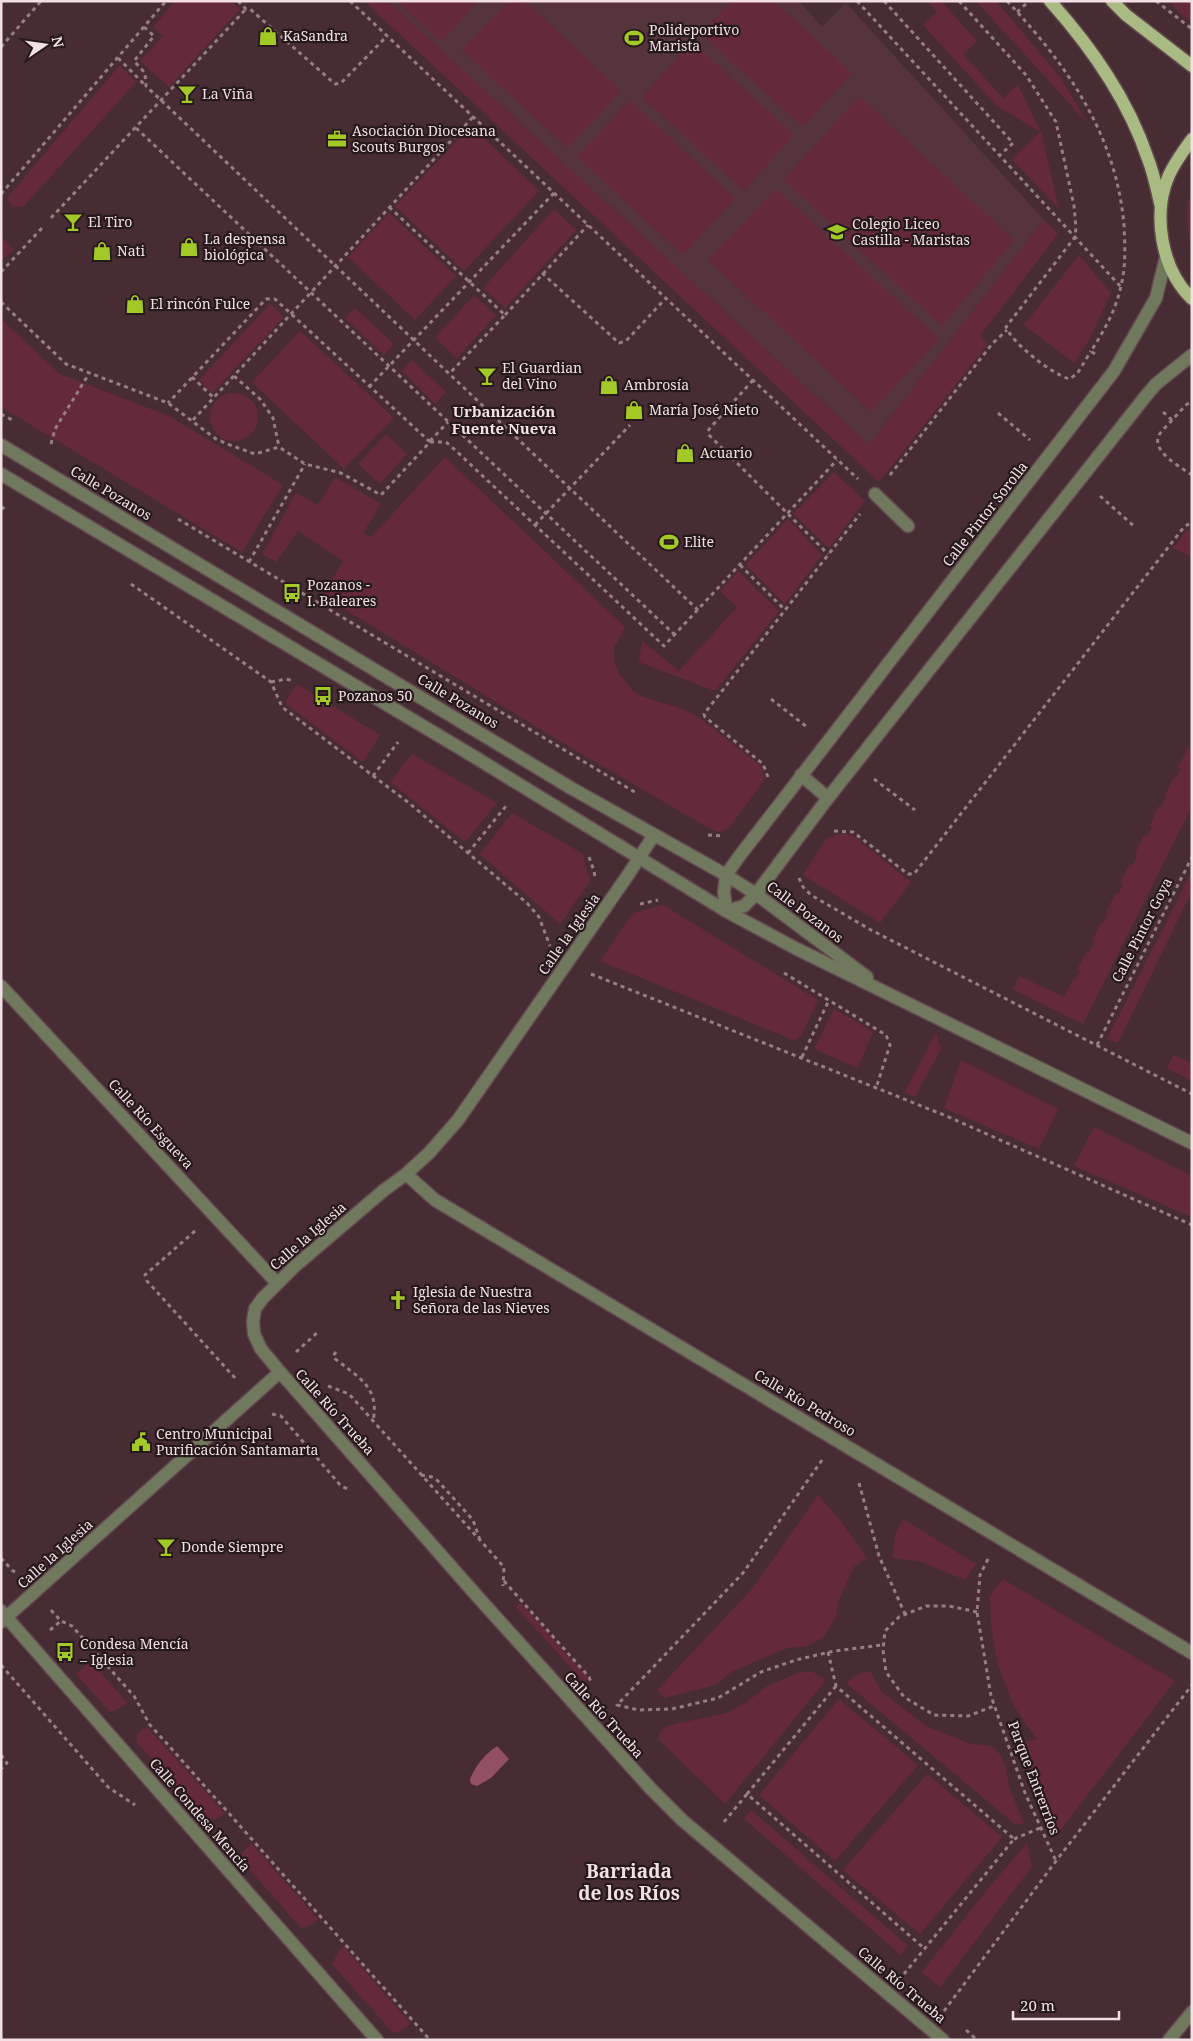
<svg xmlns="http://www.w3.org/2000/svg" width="1193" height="2041" font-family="'Noto Serif',serif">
<rect width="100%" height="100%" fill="#482c34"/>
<path fill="#56343d" d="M388 1H799L822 27 846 3 1044 220 869 445Z"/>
<path fill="#65293c" d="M175 1H231L240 9 169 87 140 61 163 36 153 27Z
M364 1H388L869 445 1044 220 1058 234 980 336 988 344 879 482Z
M397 1H479L441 42Z
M509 1H525L621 91 568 148 461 50Z
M730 1H774L852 73 803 127 701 34Z
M927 1H941L977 41 963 54 1003 98 1018 85 1041 132 1059 209 1012 159 1040 132 997 106 923 25 937 12Z
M976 1H996L1061 78 1088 124Z
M1169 1H1189L1192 3V21L1182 15Z
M692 42 794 135 744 191 642 97Z
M120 65 136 82 24 206 13 207 6 199Z
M859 96 1014 240 942 326 784 180Z
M630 100 735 199 683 255 577 157Z
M471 126 539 191 464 271 395 206Z
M776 189 939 339 871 412 708 260Z
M1192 191V249C1187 230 1184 210 1192 191Z
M554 209 576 230 505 308 483 288Z
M389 213 456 276 415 320 348 257Z
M1 237 14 249 1 262Z
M1079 255 1111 293 1089 340 1074 363 1024 325Z
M474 295 496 315 457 358 435 338Z
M270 304 284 317 212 393 199 380Z
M355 308 394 344 384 355 345 318Z
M1 319 60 374 169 416 283 485 242 552 1 407Z
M300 331 394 418 344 469 252 382Z
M412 360 446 392 435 404 402 371Z
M210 417a24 24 0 1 1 48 0a24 24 0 1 1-48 0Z
M386 434 407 454 380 484 358 464Z
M445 457 625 627 614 648V659L618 672 633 691 643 697 683 709 700 718 761 766 765 779 730 827 721 832 712 830 573 749 323 596 343 561 298 531 276 562 262 554 296 493 318 505 335 477 381 504 363 533 371 537Z
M834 472 865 501 829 548 793 514Z
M788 519 822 555 785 604 746 565Z
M1187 530 1192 533V557L1173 548Z
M738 571 779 611 715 691 639 662 642 641 679 671 737 607 720 591Z
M297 684 380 735 363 762 285 703Z
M1192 747V806L1083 1024 1013 989 1019 976 1064 997 1073 980 1075 981 1080 972 1077 970 1087 951 1089 952 1094 943 1092 941 1101 922 1104 923 1108 914 1107 910 1116 893 1118 894 1123 885 1120 883 1130 864 1133 865 1137 856 1135 854 1144 835 1147 836 1152 827 1150 825 1159 806 1161 807 1166 798 1164 797 1174 777 1176 778 1181 769 1178 768 1188 748 1190 749Z
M412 754 497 803 465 842 390 782Z
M512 813 583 854 590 881 560 924 480 854Z
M839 834 852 835 911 882 880 923 803 875 826 839Z
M1192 871V891L1118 1043 1107 1039Z
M663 905 818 1000 801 1036 795 1040 791 1039 600 961 633 913Z
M834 1009 873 1031 858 1068 814 1049Z
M936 1032 941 1049 915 1097 905 1092Z
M1173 1055 1192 1063V1081L1167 1068Z
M961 1060 1058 1109 1039 1149 944 1108Z
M1094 1127 1192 1176V1217L1074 1166Z
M818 1495 840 1520 867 1558 854 1567 838 1602 836 1617 823 1638 807 1646 788 1648 754 1662 731 1672 715 1685 664 1698 657 1690 751 1590 770 1564Z
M903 1519 976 1564 965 1580 919 1561 892 1558 896 1532Z
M1003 1579 1175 1681 1060 1831 1042 1800 1020 1743 1037 1739 1013 1705 997 1662 991 1625 990 1596Z
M521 1603 588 1678 584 1682 516 1607Z
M91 1661 127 1703 120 1708 110 1712 76 1674Z
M870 1671 882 1692 926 1726 971 1744 991 1746 1001 1755 1006 1769 1010 1789 1024 1823 1016 1825 846 1683 856 1675Z
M800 1672H813L826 1680 725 1804 659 1740 660 1731 666 1726 727 1713 747 1702 767 1686Z
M839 1699 918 1765 835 1861 759 1795Z
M147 1727 225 1813 217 1818 207 1821 136 1742 138 1733Z
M927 1774 1002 1837 920 1934 843 1870Z
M751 1810 908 1946 901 1955 744 1819Z
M251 1843 318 1919 313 1924 301 1928 241 1860 242 1853Z
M1027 1843 1032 1867 940 1987 922 1972 986 1891Z
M343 1946 411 2024 399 2032 393 2033 332 1964 337 1954Z"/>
<path fill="#935064" d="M497 1746 509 1759 491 1778 477 1786 471 1784 470 1779C476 1765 484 1755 497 1746Z"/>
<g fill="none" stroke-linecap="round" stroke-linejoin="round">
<g stroke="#634950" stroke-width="15">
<path id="minor" d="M1 445 571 788 726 875 756 894 867 977
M1 474 473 756 726 911 795 948 1192 1143
M875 494 908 526
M801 775 828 798
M654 835 628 875 458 1120 429 1153 406 1174 383 1191 294 1267 262 1299 255 1309 253 1321 254 1334 261 1349 280 1372 477 1596 652 1790 682 1820 943 2040
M726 911 724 892 726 875 738 858 1114 371 1156 298 1166 257
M726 911 744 906 756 894 828 798 1145 397 1156 384 1192 355
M1 986 277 1283
M406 1174 435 1200 1192 1653
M1 1611 377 2040
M1 1622 280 1372
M1169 2040 1192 2012"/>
</g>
<g stroke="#634950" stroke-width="15">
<path id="major" d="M1050 1C1092 48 1128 99 1148 159 1154 174 1157 191 1161 207
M1112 1 1126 15 1192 66
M1192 139C1183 151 1175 162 1169 175 1152 214 1161 269 1192 299"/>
</g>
<path stroke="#967e85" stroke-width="3" stroke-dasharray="4 4" stroke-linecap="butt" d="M238 1 246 9H250L335 84 341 83 387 36
M350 1 858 479
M857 1 1121 287
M884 1 1013 143 999 156
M959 1 1026 75 1056 122 1074 206 1076 228 1075 237 1006 327C1013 344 1051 373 1069 379L1077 374 1091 351
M1007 1C1068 66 1116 135 1124 225 1125 246 1126 266 1121 286 1116 310 1104 331 1091 351L1096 355
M1156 1 1192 29
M1017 12 1027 3
M144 27 154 36 134 61 145 73 146 86 698 610
M1 47 41 1
M118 58 146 86
M136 128 675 635
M1 194 166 1
M389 207 505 315 450 373
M51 218 246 9
M1 272 42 228
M542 273 619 343 626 341 666 298
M1 302 66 364 168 403 216 439 230 445 255 454 279 447 305 464 341 473 381 495 430 442 275 299H266L168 403
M505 315 588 225
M234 376 260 399 273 418 279 447
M192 377 214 398
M753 380 710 428 708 431 709 435 828 554
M369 387 554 193
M1163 412 1172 420 1186 405 1192 401
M998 413 1030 440
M1 414 14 421
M193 420 473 117
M1172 420C1168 425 1162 430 1159 435 1151 452 1181 467 1192 475
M430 441 448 422
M430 442H446L454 449 664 646 837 460
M51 444 55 429 90 372
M890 475 992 344 1007 330
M1100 496 1135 527
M1 507 8 510
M178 519 638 794
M535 525 630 425
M249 562 305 464
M740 565 785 610
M131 584 271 682 282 707 409 803 527 903 539 917 550 946
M271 682 286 679 294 681
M771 699 807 727
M373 776 398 742
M768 777 763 764 705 717 704 714 860 514
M874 779 915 810
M834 831 853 832 908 874H914L1184 527 1192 522
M708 835 722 836
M468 853 506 806
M589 857 594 871 595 877
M799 878 803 887 811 895 871 930 1192 1094
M640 904 658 900
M784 973 886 1035 890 1045 876 1088
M591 974 944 1115 1192 1225
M1097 1045 1192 857
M802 1057 829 1000
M195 1231 145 1275 147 1281 235 1378
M296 1352 318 1332
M336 1352 333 1356 334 1358C358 1377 380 1387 373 1421
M328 1386 349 1394 504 1567 503 1586
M272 1414 281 1416 341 1486 348 1489
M822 1460 743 1573 617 1705 639 1710 672 1709 718 1698 761 1672 796 1660 834 1651 883 1645
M421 1475 432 1477 438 1481 473 1520 480 1540
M859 1483 879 1556 905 1614
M1 1558 13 1571 19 1573
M988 1559 980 1575 977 1612 991 1696 1025 1793 1056 1861
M504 1581 589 1677 592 1684
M51 1610 61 1621 72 1626 134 1696 150 1725 170 1747 430 2040
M977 1612 949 1606H926L899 1617 885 1631 883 1650 886 1672 904 1697 934 1715 968 1716 994 1706
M50 1630 61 1621
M828 1652 836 1686 1014 1839 904 1974
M1 1665 108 1787 135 1805
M836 1686 747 1794 925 1949
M1 1755 7 1763 1 1769
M724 1822 747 1794
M1014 1839 1040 1828
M944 2011 1056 1861 1192 1685
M966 2030 977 2040"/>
<use href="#minor" stroke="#70795e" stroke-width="12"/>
<use href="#major" stroke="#a9bb83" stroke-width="12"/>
</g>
<defs>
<g id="shop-bare" transform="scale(1.5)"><path d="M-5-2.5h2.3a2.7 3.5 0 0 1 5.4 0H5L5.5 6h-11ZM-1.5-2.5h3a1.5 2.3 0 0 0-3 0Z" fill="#a3c926" stroke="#26191c" stroke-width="2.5" paint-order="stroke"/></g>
<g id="stadium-bare" transform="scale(1.5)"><path d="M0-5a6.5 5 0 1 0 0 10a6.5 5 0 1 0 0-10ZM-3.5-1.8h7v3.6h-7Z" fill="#a3c926" stroke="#26191c" stroke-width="2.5" paint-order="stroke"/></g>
<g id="bar-bare" transform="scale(1.5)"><path d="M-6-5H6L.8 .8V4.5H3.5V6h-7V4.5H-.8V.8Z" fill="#a3c926" stroke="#26191c" stroke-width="2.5" paint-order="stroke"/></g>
<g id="office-bare" transform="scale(1.5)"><path d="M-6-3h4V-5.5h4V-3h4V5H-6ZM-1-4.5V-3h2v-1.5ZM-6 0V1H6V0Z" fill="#a3c926" stroke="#26191c" stroke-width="2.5" paint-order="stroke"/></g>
<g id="school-bare" transform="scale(1.5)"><path d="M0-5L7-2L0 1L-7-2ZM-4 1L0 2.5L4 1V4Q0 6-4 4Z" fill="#a3c926" stroke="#26191c" stroke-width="2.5" paint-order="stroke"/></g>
<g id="bus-bare" transform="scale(1.5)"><path d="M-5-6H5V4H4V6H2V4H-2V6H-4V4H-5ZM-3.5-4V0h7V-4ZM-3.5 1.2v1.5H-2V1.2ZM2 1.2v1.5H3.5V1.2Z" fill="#a3c926" stroke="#26191c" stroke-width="2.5" paint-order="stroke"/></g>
<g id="church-bare" transform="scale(1.5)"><path d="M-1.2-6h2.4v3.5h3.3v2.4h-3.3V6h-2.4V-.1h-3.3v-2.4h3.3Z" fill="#a3c926" stroke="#26191c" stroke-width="2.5" paint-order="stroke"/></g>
<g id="civic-bare" transform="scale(1.5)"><path d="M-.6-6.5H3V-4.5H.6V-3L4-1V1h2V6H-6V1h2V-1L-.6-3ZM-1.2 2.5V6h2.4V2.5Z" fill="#a3c926" stroke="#26191c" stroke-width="2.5" paint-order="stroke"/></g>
</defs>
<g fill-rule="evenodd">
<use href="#shop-bare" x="268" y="36"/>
<use href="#stadium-bare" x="634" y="38"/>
<use href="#bar-bare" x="187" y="94"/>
<use href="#office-bare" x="337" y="139"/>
<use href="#bar-bare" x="73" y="222"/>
<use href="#school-bare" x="837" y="232"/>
<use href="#shop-bare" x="189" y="247"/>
<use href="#shop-bare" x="102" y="251"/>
<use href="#shop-bare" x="135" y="304"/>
<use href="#bar-bare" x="487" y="376"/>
<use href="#shop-bare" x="609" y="385"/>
<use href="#shop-bare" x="634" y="410"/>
<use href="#shop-bare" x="685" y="453"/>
<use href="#stadium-bare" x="669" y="542"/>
<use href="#bus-bare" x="292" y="593"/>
<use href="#bus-bare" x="323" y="696"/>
<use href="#church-bare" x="398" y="1300"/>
<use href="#civic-bare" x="141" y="1442"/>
<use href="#bar-bare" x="166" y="1547"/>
<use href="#bus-bare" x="65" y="1652"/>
</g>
<g text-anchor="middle" stroke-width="4.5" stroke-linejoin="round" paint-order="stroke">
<g font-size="14" fill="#f2e0e4" stroke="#26191c" text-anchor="start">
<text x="649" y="35">Polideportivo<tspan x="649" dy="16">Marista</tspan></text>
<text x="283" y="41">KaSandra</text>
<text x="202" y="99">La Viña</text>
<text x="352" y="136">Asociación Diocesana<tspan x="352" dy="16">Scouts Burgos</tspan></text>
<text x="88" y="227">El Tiro</text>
<text x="852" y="229">Colegio Liceo<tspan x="852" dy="16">Castilla - Maristas</tspan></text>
<text x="204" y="244">La despensa<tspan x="204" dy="16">biológica</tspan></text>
<text x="117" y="256">Nati</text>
<text x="150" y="309">El rincón Fulce</text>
<text x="502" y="373">El Guardian<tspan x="502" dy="16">del Vino</tspan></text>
<text x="624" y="390">Ambrosía</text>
<text x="649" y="415">María José Nieto</text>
<text x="700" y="458">Acuario</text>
<text x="684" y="547">Elite</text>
<text x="307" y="590">Pozanos -<tspan x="307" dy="16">I. Baleares</tspan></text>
<text x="338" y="701">Pozanos 50</text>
<text x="413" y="1297">Iglesia de Nuestra<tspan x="413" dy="16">Señora de las Nieves</tspan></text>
<text x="156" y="1439">Centro Municipal<tspan x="156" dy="16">Purificación Santamarta</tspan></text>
<text x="181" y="1552">Donde Siempre</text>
<text x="80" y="1649">Condesa Mencía<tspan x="80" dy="16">– Iglesia</tspan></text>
</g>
<g font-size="14" fill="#f2e0e4" stroke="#26191c">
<text transform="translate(111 493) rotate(31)" y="5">Calle Pozanos</text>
<text transform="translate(985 514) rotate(-52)" y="5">Calle Pintor Sorolla</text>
<text transform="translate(458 701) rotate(31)" y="5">Calle Pozanos</text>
<text transform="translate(805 912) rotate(37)" y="5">Calle Pozanos</text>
<text transform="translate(1142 930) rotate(-63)" y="5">Calle Pintor Goya</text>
<text transform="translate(569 934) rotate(-55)" y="5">Calle la Iglesia</text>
<text transform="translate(151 1124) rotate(47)" y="5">Calle Río Esgueva</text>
<text transform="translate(308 1236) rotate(-41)" y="5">Calle la Iglesia</text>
<text transform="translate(805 1403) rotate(31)" y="5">Calle Río Pedroso</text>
<text transform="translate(335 1412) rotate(48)" y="5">Calle Río Trueba</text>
<text transform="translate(55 1554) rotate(-42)" y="5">Calle la Iglesia</text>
<text transform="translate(604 1715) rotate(48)" y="5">Calle Río Trueba</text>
<text transform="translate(1034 1778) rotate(69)" y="5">Parque Entrerríos</text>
<text transform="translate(200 1815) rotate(49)" y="5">Calle Condesa Mencía</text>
<text transform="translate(902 1985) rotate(40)" y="5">Calle Río Trueba</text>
</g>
<g font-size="15" font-weight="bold" fill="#f2e0e4" stroke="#26191c">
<text x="504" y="417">Urbanización<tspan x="504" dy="17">Fuente Nueva</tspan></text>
</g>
<g font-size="19" font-weight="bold" fill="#f2e0e4" stroke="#26191c">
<text x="629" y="1878">Barriada<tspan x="629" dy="22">de los Ríos</tspan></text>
</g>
</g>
<rect width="1193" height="2041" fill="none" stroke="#f2e0e4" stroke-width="5"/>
<g transform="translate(45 45) rotate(77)" stroke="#26191c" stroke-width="4" paint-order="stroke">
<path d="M0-4L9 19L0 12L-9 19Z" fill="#f2e0e4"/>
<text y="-8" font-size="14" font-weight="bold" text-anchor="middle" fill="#f2e0e4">N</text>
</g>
<path d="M1013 2011v8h106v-8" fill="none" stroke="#f2e0e4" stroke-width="2.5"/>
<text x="1020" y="2011" font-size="15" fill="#f2e0e4" stroke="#26191c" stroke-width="4" paint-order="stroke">20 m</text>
</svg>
